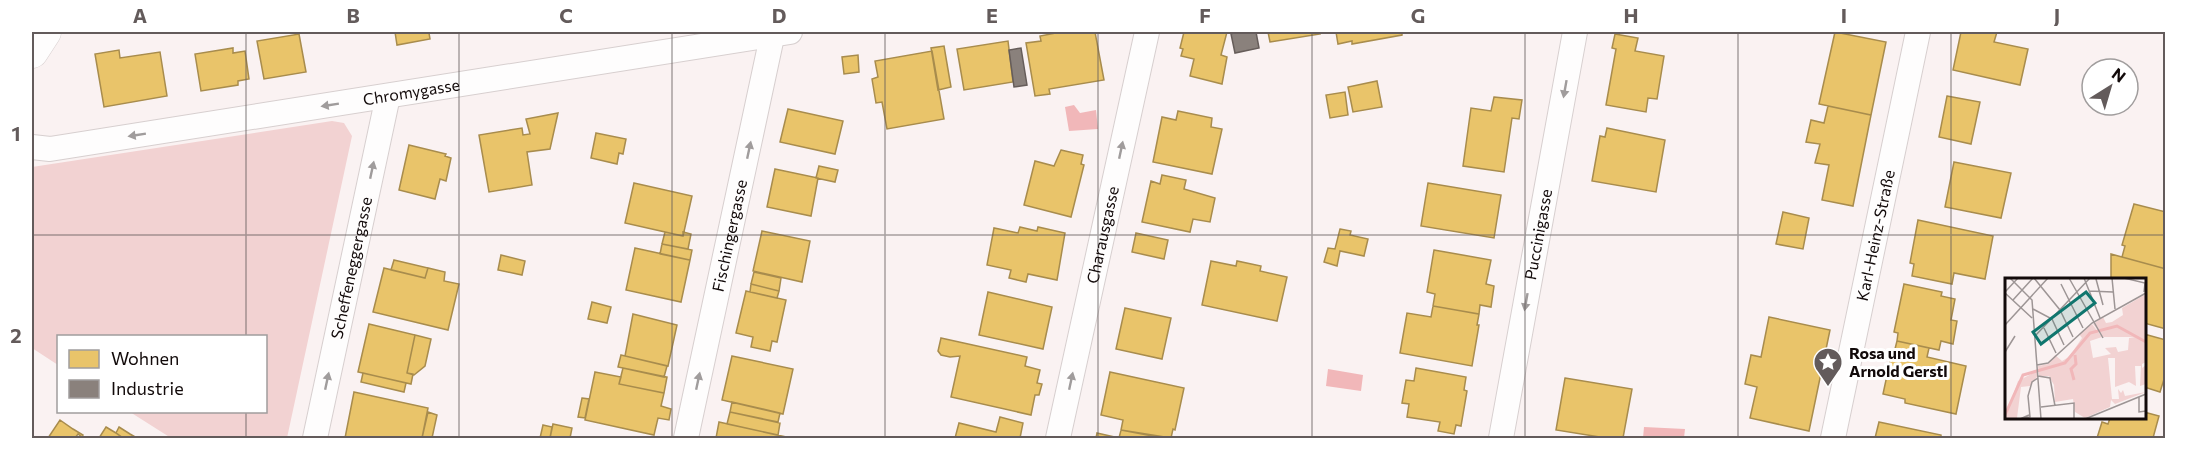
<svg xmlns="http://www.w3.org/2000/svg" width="2197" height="470" font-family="Commissioner,sans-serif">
<rect width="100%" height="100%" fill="#faf2f2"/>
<path fill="#f2d2d2" d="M332 121 344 123 352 136 287 438H171L130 412H266V336H58V365L32 348V167Z"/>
<path fill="#f1b7b9" d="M1074 105 1080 113 1096 110 1098 129 1069 131 1065 107Z
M1328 369 1363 375 1361 391 1326 386Z
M1644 427 1685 429 1684 438H1643Z"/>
<path fill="#e9c46a" stroke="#a88c4d" stroke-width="1.5" d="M395 32H435L429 33 430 39 397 45Z
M1061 32H1095L1104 80 1049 89 1050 94 1035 96 1026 43 1041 41 1040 36Z
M1184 32H1227L1221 55 1227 57 1222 84 1190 76 1194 59 1181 56 1183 49 1180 48Z
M1268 32H1319L1320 34 1270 42Z
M1336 32H1402V35L1352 44V41L1338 44Z
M1835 32 1886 42 1871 115 1819 104Z
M1961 32H1997L1994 42 2028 49 2020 85 1953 70Z
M299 34 306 72 264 79 257 41Z
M1615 34 1638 38 1635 51 1664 56 1657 99 1648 98 1646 112 1606 105 1616 49 1612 48Z
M1008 41 1013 82 964 90 957 49Z
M944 46 951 87 938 90 931 48Z
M233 48V53L245 51 249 79 238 81V85L201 91 195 54Z
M119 50 120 58 160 52 167 96 104 107 95 54Z
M932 51 944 119 887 129 882 102 876 103 872 79 878 77 875 61Z
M858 55 859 72 844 74 842 57Z
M1377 81 1382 107 1353 112 1348 87Z
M1345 92 1348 115 1330 118 1326 95Z
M1947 96 1980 102 1971 144 1939 137Z
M1494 97 1522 100 1519 119 1512 118 1504 172 1463 166 1471 108 1491 111Z
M1828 106 1871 115 1853 206 1822 200 1829 165 1815 163 1820 144 1806 142 1811 120 1824 123Z
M788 109 843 121 835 154 780 142Z
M1178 111 1212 118 1211 127 1222 129 1212 174 1153 162 1162 117 1176 120Z
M558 113 550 149 527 152 532 185 489 192 479 135 522 128 523 135 530 134 526 119Z
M1607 128 1665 140 1656 192 1592 181 1600 136 1605 137Z
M596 133 626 139 623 154 619 153 617 164 591 158Z
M409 145 446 154 445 156 451 158 446 181 440 179 435 199 399 190Z
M1061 150 1083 155 1081 164 1084 165 1071 217 1024 205 1035 161 1054 166Z
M1954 162 2011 173 2001 218 1945 207Z
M819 166 838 170 835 182 816 178Z
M775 169 818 178 811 216 767 207Z
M1162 175 1186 180 1184 189 1215 198 1210 222 1193 219 1190 232 1142 222 1151 181 1160 184Z
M634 183 692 196 683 236 625 223Z
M1428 183 1501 195 1494 238 1421 226Z
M2134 204 2166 212V269L2122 257 2125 246 2122 245Z
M1783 212 1809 218 1803 249 1776 244Z
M1918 220 1993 236 1985 279 1954 273 1952 284 1912 276 1914 264 1910 263Z
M1020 227 1037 231 1038 227 1065 233 1057 280 1028 274 1026 282 1009 278 1011 270 987 265 994 228 1018 233Z
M1340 229 1351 231 1350 235 1368 239 1364 256 1340 251 1337 266 1324 262 1328 248 1335 249Z
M762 231 810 241 802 282 753 271Z
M665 232 683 236V232L691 234 688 249 662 244Z
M1136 233 1168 240 1164 259 1132 252Z
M662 244 692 250 690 260 660 254Z
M635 248 690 260 681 302 626 290Z
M1434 250 1491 260 1486 284 1494 286 1491 307 1480 305 1479 314 1433 306 1435 294 1427 292Z
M2111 254 2166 269V329L2144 323V280H2111Z
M501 255 525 261 522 275 498 270Z
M394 260 428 268 425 278 391 270Z
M1211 261 1236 266 1237 261 1261 266 1260 271 1287 277 1277 321 1202 305Z
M384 268 425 278 428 268 445 272 444 281 459 284 448 330 373 312Z
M754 272 781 278 779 291 751 284Z
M751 284 779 291 777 298 750 292Z
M1904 284 1942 292 1941 296 1955 299 1951 320 1957 321 1953 344 1941 341 1939 350 1897 341 1898 333 1894 332Z
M746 291 786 300 777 342 772 341 770 351 751 347 753 337 736 333Z
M988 292 1052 307 1043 349 979 335Z
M592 302 611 307 607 323 588 319Z
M1433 306 1479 314 1477 325H1479L1472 366 1400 353 1407 313 1431 317Z
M1125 308 1171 318 1162 359 1116 349Z
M633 314 677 325 668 366 625 356Z
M1769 317 1830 330 1809 431 1750 418 1757 387 1745 384 1751 355 1761 357Z
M369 324 415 335 407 373 413 374 411 384 358 372Z
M2144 334 2166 340V373L2160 392 2144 387Z
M415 335 431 339 425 366 414 375 407 373Z
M941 338 1027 357 1025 366 1040 370 1037 383 1042 384 1039 395H1035L1031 415 951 397 960 356 950 357 941 355 938 351Z
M1897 341 1929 348 1927 357 1966 366 1956 414 1905 403V399L1883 394 1892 352 1894 353Z
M621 355 667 366 664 377 618 367Z
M732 356 793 369 783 414 722 400Z
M623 368 667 377 664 393 619 384Z
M1416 368 1466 377 1464 390 1467 391 1461 426 1456 425 1454 434 1438 431 1440 422 1407 417 1409 404 1402 403 1406 380 1414 381Z
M595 372 621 377 619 384 664 393 661 406 671 409 669 420 658 418 654 435 585 420Z
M1110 372 1184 388 1175 430 1173 429 1171 438 1121 430 1123 420 1101 415Z
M363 373 406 383 404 392 361 382Z
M1565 378 1632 389 1623 438H1606L1556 430Z
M354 392 428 408 422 438H345Z
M582 398 589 399 585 418 578 417Z
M732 402 780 413 778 422 730 412Z
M428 412 437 415 432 438H422Z
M730 412 780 423 778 435 727 424Z
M2144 412 2159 416 2153 438H2097L2102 422 2108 424 2110 418H2144Z
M1000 417 1023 423 1020 438H955L959 423 996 432Z
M60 420 73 429 83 435 82 437 78 434 75 438H48Z
M719 422 786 437 785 438H716Z
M1879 422 1941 435V438H1875Z
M553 424 572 428 570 438H550Z
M543 425 552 427 550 438H540Z
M106 427 116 433 123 438H99Z
M119 427 130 434 137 438H123L116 433Z
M1121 430 1163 438H1119Z
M1097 433 1119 438H1096Z"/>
<path fill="#8a817c" stroke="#665d5a" stroke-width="1.5" d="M1236 32H1256L1259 48 1235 53 1231 34Z
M1021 48 1027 85 1014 87 1009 50Z"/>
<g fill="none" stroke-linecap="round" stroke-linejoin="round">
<g stroke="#d7cfcf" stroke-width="26">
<g id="minor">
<path id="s1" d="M32 147 50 149 790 32"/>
<path id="s2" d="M315 438 388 96"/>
<path id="s3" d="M686 438 773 32"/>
<path id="s4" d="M1058 438 1147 32"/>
<path id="s5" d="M1501 438 1575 32"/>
<path id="s6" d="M1833 438 1918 32"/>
</g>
</g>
<g stroke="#d7cfcf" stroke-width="33">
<path id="tertiary" d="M32 52 45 32"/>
</g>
<use href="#minor" stroke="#fefdfd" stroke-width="24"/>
<use href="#tertiary" stroke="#fefdfd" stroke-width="32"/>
</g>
<defs><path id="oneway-solid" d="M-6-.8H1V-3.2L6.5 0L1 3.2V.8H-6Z" transform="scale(1.5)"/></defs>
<g fill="#a09c9c">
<use href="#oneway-solid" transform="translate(1565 89) rotate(100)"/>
<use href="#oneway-solid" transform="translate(330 105) rotate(171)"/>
<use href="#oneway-solid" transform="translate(137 135) rotate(171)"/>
<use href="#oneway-solid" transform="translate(749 150) rotate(-78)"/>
<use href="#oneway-solid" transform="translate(1121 150) rotate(-78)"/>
<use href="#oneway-solid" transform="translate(372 170) rotate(-78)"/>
<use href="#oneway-solid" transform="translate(1526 302) rotate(100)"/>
<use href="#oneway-solid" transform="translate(327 381) rotate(-78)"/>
<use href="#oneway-solid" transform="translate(698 381) rotate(-78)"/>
<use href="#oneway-solid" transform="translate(1071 381) rotate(-78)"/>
</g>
<path fill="none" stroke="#635b5b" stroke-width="1.5" stroke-opacity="0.55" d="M246 32V336M459 32V438M672 32V438M885 32V438M1098 32V438M1312 32V438M1525 32V438M1738 32V438M1951 32V438M32 235H2166M246 412V438"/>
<defs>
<g id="sight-pin" transform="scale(1.5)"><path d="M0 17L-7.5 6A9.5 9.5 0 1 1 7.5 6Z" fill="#635b5b" stroke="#fff"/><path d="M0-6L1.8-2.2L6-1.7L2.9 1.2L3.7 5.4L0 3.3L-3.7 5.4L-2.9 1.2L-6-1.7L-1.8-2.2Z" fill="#fff"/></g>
</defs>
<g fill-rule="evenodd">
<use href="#sight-pin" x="1828" y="362"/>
</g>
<g text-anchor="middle" stroke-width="6" stroke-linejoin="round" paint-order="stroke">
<g font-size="16" fill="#120a0a" stroke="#fff">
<text dy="6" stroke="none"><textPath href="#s1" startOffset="384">Chromygasse</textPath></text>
<text dy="6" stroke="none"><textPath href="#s3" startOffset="207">Fischingergasse</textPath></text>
<text dy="6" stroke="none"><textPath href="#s4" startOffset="208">Charausgasse</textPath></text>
<text dy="6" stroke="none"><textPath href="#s5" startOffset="207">Puccinigasse</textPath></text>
<text dy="6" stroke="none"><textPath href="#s6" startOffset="207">Karl-Heinz-Straße</textPath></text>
<text dy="6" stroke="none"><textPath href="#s2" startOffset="174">Scheffeneggergasse</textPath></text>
</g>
<g font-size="16" font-weight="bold" fill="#120a0a" stroke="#fff" text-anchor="start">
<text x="1849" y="359">Rosa und<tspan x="1849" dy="18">Arnold Gerstl</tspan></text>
</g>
</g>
<g transform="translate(2005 278)">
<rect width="141" height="141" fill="#faf2f2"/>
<path d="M141 16V84L137 86V90L141 87V106L135 108 136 88H130L131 108 124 104 110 109V80H103L107 121H114L113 111 116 115 118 112 120 118 141 114 110 126 106 122 105 129 80 140 70 134 68 121 50 124 49 107 44 98H34L33 88 43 86 50 77 57 83 64 79 77 60 74 56 87 46 97 59 85 63 88 80 106 76 100 70 111 69 113 74 123 72 124 60 130 59H98L88 46 98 39 101 45 107 44 118 37 117 30ZM32 93V99L25 108 16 109 12 140 0 141 13 103Z" fill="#f2d2d2"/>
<path fill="none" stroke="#f1b7b9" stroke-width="3" d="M69 102 66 91 71 86 70 77M0 137 18 97 60 85 85 55 112 48 141 64"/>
<path fill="none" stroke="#9d9595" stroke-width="1.5" d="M5 0 27 22 36 141M29 0 55 32 68 59M64 0 98 60M79 0 95 40M107 0 110 31M119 0 140 5 139 14M91 1 98 27M56 6 78 50M84 13 108 14M0 14 13 0M0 15 27 40M8 22 28 0M28 31 47 41 59 67M0 47 43 0M39 50 51 75M30 58 85 0M0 74 10 58M32 87 43 85 87 45 141 15M33 98 45 100 50 128M134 119V134L141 133M36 129 69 125V141M24 137 15 141 25 139 23 118 27 104 33 100M80 141 141 116"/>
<path fill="#0f766e" fill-opacity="0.15" stroke="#0f766e" stroke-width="3" d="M81 14 90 25 36 66 28 54Z"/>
<rect width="141" height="141" fill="none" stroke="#120a0a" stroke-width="3"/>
</g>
<rect width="2197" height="470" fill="none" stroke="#ffffff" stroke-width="66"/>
<rect x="57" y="335" width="210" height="78" fill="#ffffff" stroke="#a09d9d" stroke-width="1.5"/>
<rect x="69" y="350" width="30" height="18" fill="#e9c46a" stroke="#a09d9d" stroke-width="1.5"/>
<text x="111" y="365" font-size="18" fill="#120a0a">Wohnen</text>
<rect x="69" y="380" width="30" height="18" fill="#8a817c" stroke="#a09d9d" stroke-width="1.5"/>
<text x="111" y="395" font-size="18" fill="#120a0a">Industrie</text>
<g transform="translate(2110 87) rotate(37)"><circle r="28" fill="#ffffff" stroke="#a09d9d" stroke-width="1.5"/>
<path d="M0-4.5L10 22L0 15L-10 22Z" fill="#635b5b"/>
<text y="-9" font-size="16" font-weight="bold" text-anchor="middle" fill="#120a0a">N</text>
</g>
<rect x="33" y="33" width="2131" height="404" fill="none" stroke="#635b5b" stroke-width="2"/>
<g font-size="20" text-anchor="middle" font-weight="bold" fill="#635b5b">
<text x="140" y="23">A</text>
<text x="353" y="23">B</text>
<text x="566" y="23">C</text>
<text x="779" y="23">D</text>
<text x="992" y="23">E</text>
<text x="1205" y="23">F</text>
<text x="1418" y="23">G</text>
<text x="1631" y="23">H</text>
<text x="1844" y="23">I</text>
<text x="2057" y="23">J</text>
<text x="16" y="141">1</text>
<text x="16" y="343">2</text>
</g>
</svg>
